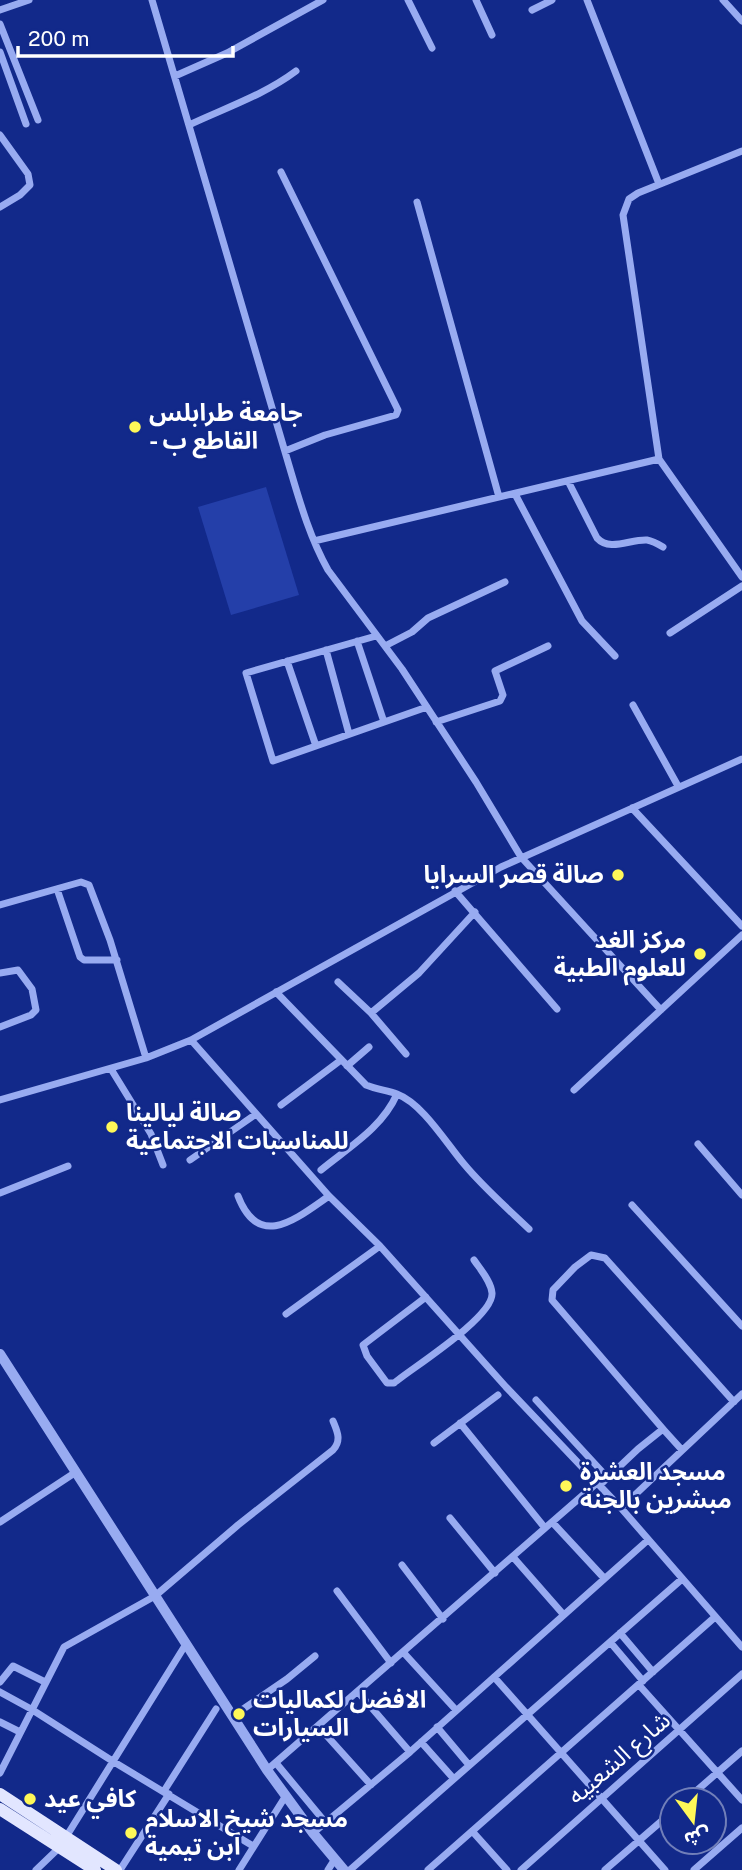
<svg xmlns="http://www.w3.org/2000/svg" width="742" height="1870" font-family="'Public Sans','Noto Sans Arabic',sans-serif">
<rect width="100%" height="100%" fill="#12298a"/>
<path fill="#243fa9" d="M266 487 299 595 231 615 198 507Z"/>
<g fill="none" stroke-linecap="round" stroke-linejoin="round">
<path stroke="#98abf1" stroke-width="7" d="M152 0 288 462C299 499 309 536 328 570L402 669 476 782 521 857 661 1010
M408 0 432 48
M476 0 492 35
M587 0 659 184
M723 0 742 21
M0 10 29 0
M532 10 552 0
M0 24 38 120
M0 52 26 124
M175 76 227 53 323 0
M189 125C225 108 264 95 296 71
M0 135 28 174 30 185 20 195 0 207
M742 151 638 193 629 199 623 215 659 459 742 577
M281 172 398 410 396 415 325 435 285 451
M417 202 499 497
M568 481 597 538C610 552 630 539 647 540 653 541 658 544 663 547
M515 494 582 621 615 656
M314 541 659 459
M670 633 742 586
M376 636 246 673 273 761 427 707
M357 641 384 722
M385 646 412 632 428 618 505 582
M326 650 349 734
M287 661 316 746
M633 705 678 786
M436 722 500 701 503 695 495 671 548 646
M632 808 742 926
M57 889 80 957 84 960H117
M455 891 557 1009
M0 905 81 882 89 885 110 940 146 1058
M0 973 18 970 32 989 36 1010 31 1015 0 1027
M338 982 371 1013 406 1054
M276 992 366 1085C378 1090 387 1090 397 1094 423 1104 446 1143 464 1164 483 1187 507 1208 529 1229
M371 1013 419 973 475 912
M191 1040 329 1196 380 1246 506 1387 621 1508 742 1647
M347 1066 369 1047
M111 1069 151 1134 163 1165
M574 1090 742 935
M0 1100 146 1058 191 1040 501 867 742 759
M281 1105 341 1060
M698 1144 742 1195
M190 1160 256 1114
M321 1170C349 1147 382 1128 397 1094
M0 1193 68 1166
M238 1196C259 1251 297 1218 329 1196
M632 1205 742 1326
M426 1297 363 1345 367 1356 387 1383H394C412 1368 494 1317 492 1293 491 1281 480 1269 474 1260
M286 1314 380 1246
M536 1400 607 1477
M460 1423 545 1528
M663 1429 682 1450
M434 1443 498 1395
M600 1485 638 1449 663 1429 552 1300 553 1290 575 1267 591 1255 605 1258 734 1402
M621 1508 742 1394
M450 1518 495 1573
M0 1522 76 1472
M553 1523 604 1578
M513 1557 563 1614
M402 1565 443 1619
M337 1591 391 1663
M620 1633 653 1672
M610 1642 643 1681
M403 1652 456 1710
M494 1677 665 1870
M0 1682 13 1666 45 1682
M639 1685 742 1800
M0 1692 31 1709 114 1762 253 1846
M358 1692 410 1752
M233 1716 287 1679 315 1656
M0 1722 20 1732
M318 1726 371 1785
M437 1727 469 1765
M421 1742 454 1779
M276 1763 325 1822
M267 1770 598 1482
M0 1773 64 1647 155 1596 238 1525 333 1450C342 1440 337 1431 333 1421
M164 1791 216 1709
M686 1800 742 1751
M472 1831 507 1870
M313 1833 410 1752 648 1540
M66 1837 186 1644
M36 1870 60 1847
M120 1870 169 1794
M239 1870 285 1797
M328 1870 335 1859
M350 1870 682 1579
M428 1870 715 1617
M521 1870 742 1674
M605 1870 672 1812
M694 1870 742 1828"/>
<path stroke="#98abf1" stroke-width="10" d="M0 1354 267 1770 313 1833 344 1870"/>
<path stroke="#e2e6ff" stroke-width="12" d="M0 1794 116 1870
M0 1809 95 1870"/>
</g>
<g fill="#fff858" stroke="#12298a" stroke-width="2.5">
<circle cx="135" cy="427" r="7"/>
<circle cx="618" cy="875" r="7"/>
<circle cx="700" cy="954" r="7"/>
<circle cx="112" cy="1127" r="7"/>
<circle cx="566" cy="1486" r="7"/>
<circle cx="239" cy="1714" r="7"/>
<circle cx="30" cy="1799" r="7"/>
<circle cx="131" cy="1833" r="7"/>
</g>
<g text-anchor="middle" stroke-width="5" stroke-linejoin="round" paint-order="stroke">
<g font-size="24" font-weight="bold" fill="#fff" stroke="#12298a" text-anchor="start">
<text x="149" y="421">جامعة طرابلس<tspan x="149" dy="28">- القاطع ب</tspan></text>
<text x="604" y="883" text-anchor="end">صالة قصر السرايا</text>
<text x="686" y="948" text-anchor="end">مركز الغد<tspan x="686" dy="28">للعلوم الطبية</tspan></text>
<text x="126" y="1121">صالة ليالينا<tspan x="126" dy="28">للمناسبات الاجتماعية</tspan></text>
<text x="580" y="1480">مسجد العشرة<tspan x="580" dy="28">مبشرين بالجنة</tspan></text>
<text x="253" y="1708">الافضل لكماليات<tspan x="253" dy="28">السيارات</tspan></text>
<text x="44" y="1807">كافي عيد</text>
<text x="145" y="1827">مسجد شيخ الاسلام<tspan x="145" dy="28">ابن تيمية</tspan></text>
</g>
<g font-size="24" fill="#fff" stroke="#12298a">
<text transform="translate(619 1758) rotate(-41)" y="8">شارع الشعبيه</text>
</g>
</g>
<g transform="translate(693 1821) rotate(165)"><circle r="33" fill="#12298a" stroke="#717fb9" stroke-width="2"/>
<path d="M0-5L12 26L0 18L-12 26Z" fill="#fff858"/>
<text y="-10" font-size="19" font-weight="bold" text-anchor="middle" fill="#ffffff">ش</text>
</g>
<path d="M18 46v10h215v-10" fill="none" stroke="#ffffff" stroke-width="3.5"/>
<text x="28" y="46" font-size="21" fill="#ffffff" stroke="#12298a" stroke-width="5" paint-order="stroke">200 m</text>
</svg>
